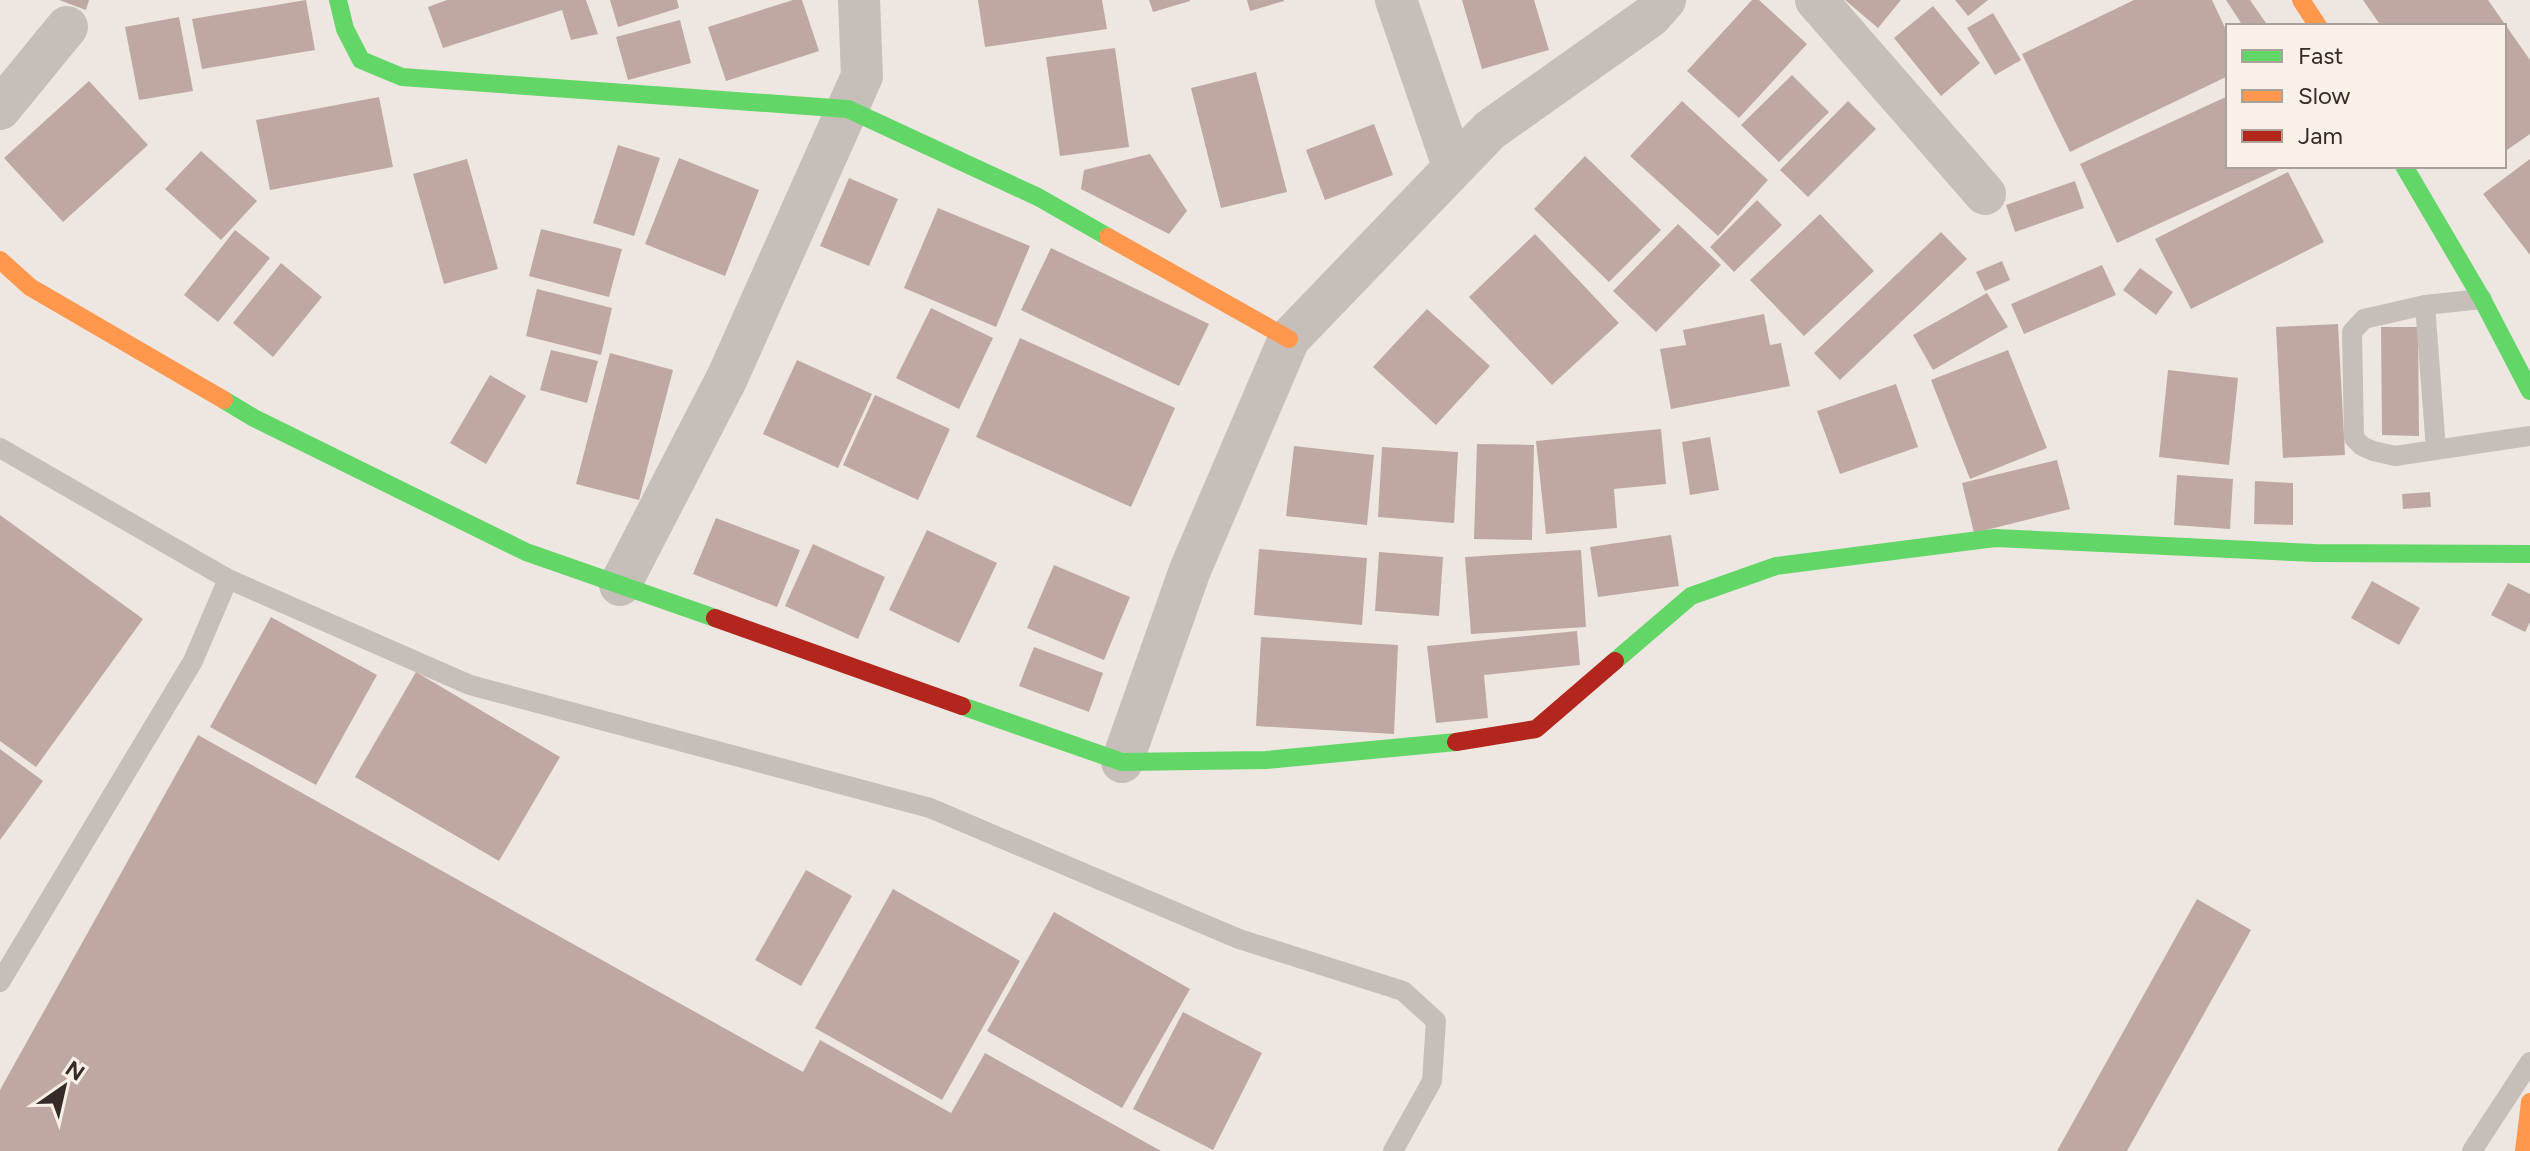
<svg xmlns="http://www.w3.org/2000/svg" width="2530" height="1151" font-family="Figtree,sans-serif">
<rect width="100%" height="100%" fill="#ede6e1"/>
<path fill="#c0a8a2" d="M59 0H89L86 10Z
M306 0 315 50 202 69 192 19Z
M447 0H586L598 34 571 40 562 10 443 48 428 7Z
M610 0H677L679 8 618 27Z
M793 0H802L819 51 726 81 708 27Z
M978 0H1102L1107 29 985 47Z
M1149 0H1190V1L1153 12Z
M1247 0H1284V1L1250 11Z
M1462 0H1534L1549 50 1482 69Z
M1752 0H1759L1807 44 1739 118 1687 71Z
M1845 0H1901L1878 28Z
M1955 0H1988L1968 16Z
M2134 0H2212L2228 34V76L2070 152 2022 54Z
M2226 0H2250L2268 26H2243Z
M2363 0H2488L2530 60V134L2504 152V26H2381Z
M1933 6 1980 63 1941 96 1894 38Z
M1993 13 2021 60 1995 75 1967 28Z
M179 17 193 91 139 100 125 27Z
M680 20 691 63 628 80 616 37Z
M1115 48 1129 147 1060 156 1046 57Z
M1256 72 1287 192 1221 208 1191 88Z
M1792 75 1829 112 1779 162 1741 125Z
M89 81 148 145 63 222 4 158Z
M2228 96V166H2285L2117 243 2080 164Z
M379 97 393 167 270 190 256 120Z
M1682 101 1768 180 1718 236 1630 156Z
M1848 101 1876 129 1808 197 1780 170Z
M1374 124 1393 175 1325 200 1306 150Z
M618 145 660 158 634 236 593 223Z
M201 151 257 201 221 240 165 189Z
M1150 154 1187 211 1169 234 1081 189 1084 170Z
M1585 156 1661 230 1609 282 1534 209Z
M679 158 759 190 725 276 645 244Z
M467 159 498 269 444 284 413 174Z
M2530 159V255L2483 194Z
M2288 172 2324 242 2191 309 2155 239Z
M849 178 898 199 869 266 820 246Z
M2075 181 2084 208 2015 232 2006 205Z
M1757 200 1782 225 1734 272 1710 247Z
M938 208 1030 246 996 327 904 288Z
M1820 214 1874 271 1804 336 1750 280Z
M1678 224 1721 265 1656 332 1613 291Z
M541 229 622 249 609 297 529 276Z
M235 230 270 258 218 322 184 295Z
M1941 232 1967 259 1840 380 1814 353Z
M1535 234 1619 323 1552 385 1469 297Z
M1051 248 1209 324 1179 386 1021 310Z
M2002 261 2010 280 1985 291 1976 272Z
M281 263 322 297 273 357 233 323Z
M2102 265 2116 295 2024 334 2011 304Z
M2140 268 2173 292 2156 315 2123 290Z
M537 289 612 308 601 355 526 336Z
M1987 293 2008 327 1933 370 1913 335Z
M931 308 993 338 959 409 896 378Z
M1427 309 1490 366 1436 425 1373 367Z
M1764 314 1770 345 1781 343 1790 386 1671 409 1660 349 1686 345 1683 330Z
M2338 324 2345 455 2283 458 2276 327Z
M2381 327H2418L2419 436 2382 435Z
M1020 338 1175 408 1131 507 976 437Z
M551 350 598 361 587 403 540 390Z
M2008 350 2047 448 1970 479 1931 380Z
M610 353 673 370 639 500 576 484Z
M797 360 872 394 838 468 763 434Z
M2168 370 2238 378 2229 465 2159 457Z
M490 375 526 396 486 464 450 443Z
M1896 384 1918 447 1840 474 1817 411Z
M875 395 950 429 918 500 843 465Z
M1661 429 1666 484 1614 489 1617 528 1546 534 1536 441Z
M1710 437 1719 490 1690 495 1682 442Z
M1477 444 1534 445 1532 540 1474 539Z
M1294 446 1374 455 1367 525 1286 516Z
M1382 447 1458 452 1454 523 1378 517Z
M2057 460 2070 509 1974 533 1962 483Z
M2177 475 2233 479 2230 529 2174 525Z
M2255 481 2293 483V525L2254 524Z
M2430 492 2431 507 2403 509 2402 494Z
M0 515 143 619 36 767 0 741Z
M716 518 800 550 777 607 693 574Z
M927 530 997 563 959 643 889 610Z
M1671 535 1679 586 1598 597 1590 547Z
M813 544 885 577 858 639 785 606Z
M1259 549 1367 558 1362 625 1254 615Z
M1581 550 1586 627 1471 634 1465 557Z
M1379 552 1443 557 1439 616 1375 611Z
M1054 565 1130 597 1104 660 1027 628Z
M2372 581 2420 608 2399 645 2351 618Z
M2508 583 2530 594V622L2525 632 2491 615Z
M271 617 377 675 316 785 210 727Z
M1577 631 1580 665 1484 675 1488 718 1436 723 1427 646Z
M1261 637 1398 645 1394 734 1256 726Z
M1034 647 1103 673 1089 712 1019 686Z
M416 672 560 757 499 861 355 777Z
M198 735 803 1072 820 1040 951 1113 985 1053 1161 1151H0V1090Z
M0 749 43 781 0 840Z
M806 870 852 896 801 986 755 960Z
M893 889 1020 961 942 1100 815 1028Z
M2197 899 2251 930 2127 1151H2057Z
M1054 912 1190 989 1122 1108 987 1031Z
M1183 1012 1262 1053 1213 1150 1133 1109Z"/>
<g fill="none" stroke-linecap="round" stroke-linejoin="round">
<path stroke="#c6beb9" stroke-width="20" d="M2482 299 2425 305 2364 319 2352 332 2354 438 2362 446 2373 451 2395 456 2530 436
M2425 305 2436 449
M0 448 228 579 470 685 930 808 1239 939 1403 991 1436 1021 1432 1081 1393 1151
M0 982 193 661 228 579
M2472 1151 2530 1062"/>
<path stroke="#c6beb9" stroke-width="42" d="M1396 0 1453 166
M1816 0 1985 194
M0 109 67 27
M620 585 727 378 862 76 859 0
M1122 762 1190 570 1289 339 1490 130 1651 16 1665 0"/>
<path stroke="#63d668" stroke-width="18" d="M338 0 345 29 361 60 402 77 848 109 1038 197 1108 237
M2404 166 2482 299 2530 391
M224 400 254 418 526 552 715 618
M1615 661 1691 596 1776 566 1995 538 2315 553 2530 554
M962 706 1122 762 1266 760 1456 742"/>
<path stroke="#ff974d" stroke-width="18" d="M2301 0 2318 26
M1108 237 1289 339
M0 260 30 287 224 400
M2524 1151 2530 1102"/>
<path stroke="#b3261e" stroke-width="18" d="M715 618 962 706
M1456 742 1536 729 1615 661"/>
</g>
<rect x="2226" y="24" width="280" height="144" fill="#f9f0e8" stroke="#aba19b" stroke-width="2"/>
<rect x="2242" y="50" width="40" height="12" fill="#63d668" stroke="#aba19b" stroke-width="2"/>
<text x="2298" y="64" font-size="24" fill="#362b28">Fast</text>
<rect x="2242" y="90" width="40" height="12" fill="#ff974d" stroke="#aba19b" stroke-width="2"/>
<text x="2298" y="104" font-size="24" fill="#362b28">Slow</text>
<rect x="2242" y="130" width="40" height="12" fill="#b3261e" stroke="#aba19b" stroke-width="2"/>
<text x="2298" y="144" font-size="24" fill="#362b28">Jam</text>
<g transform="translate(64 1087) rotate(34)" stroke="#f9f0e8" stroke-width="6" paint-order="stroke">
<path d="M0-6L14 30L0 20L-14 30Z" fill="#362b28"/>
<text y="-12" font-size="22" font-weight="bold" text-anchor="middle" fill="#362b28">N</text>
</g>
</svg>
